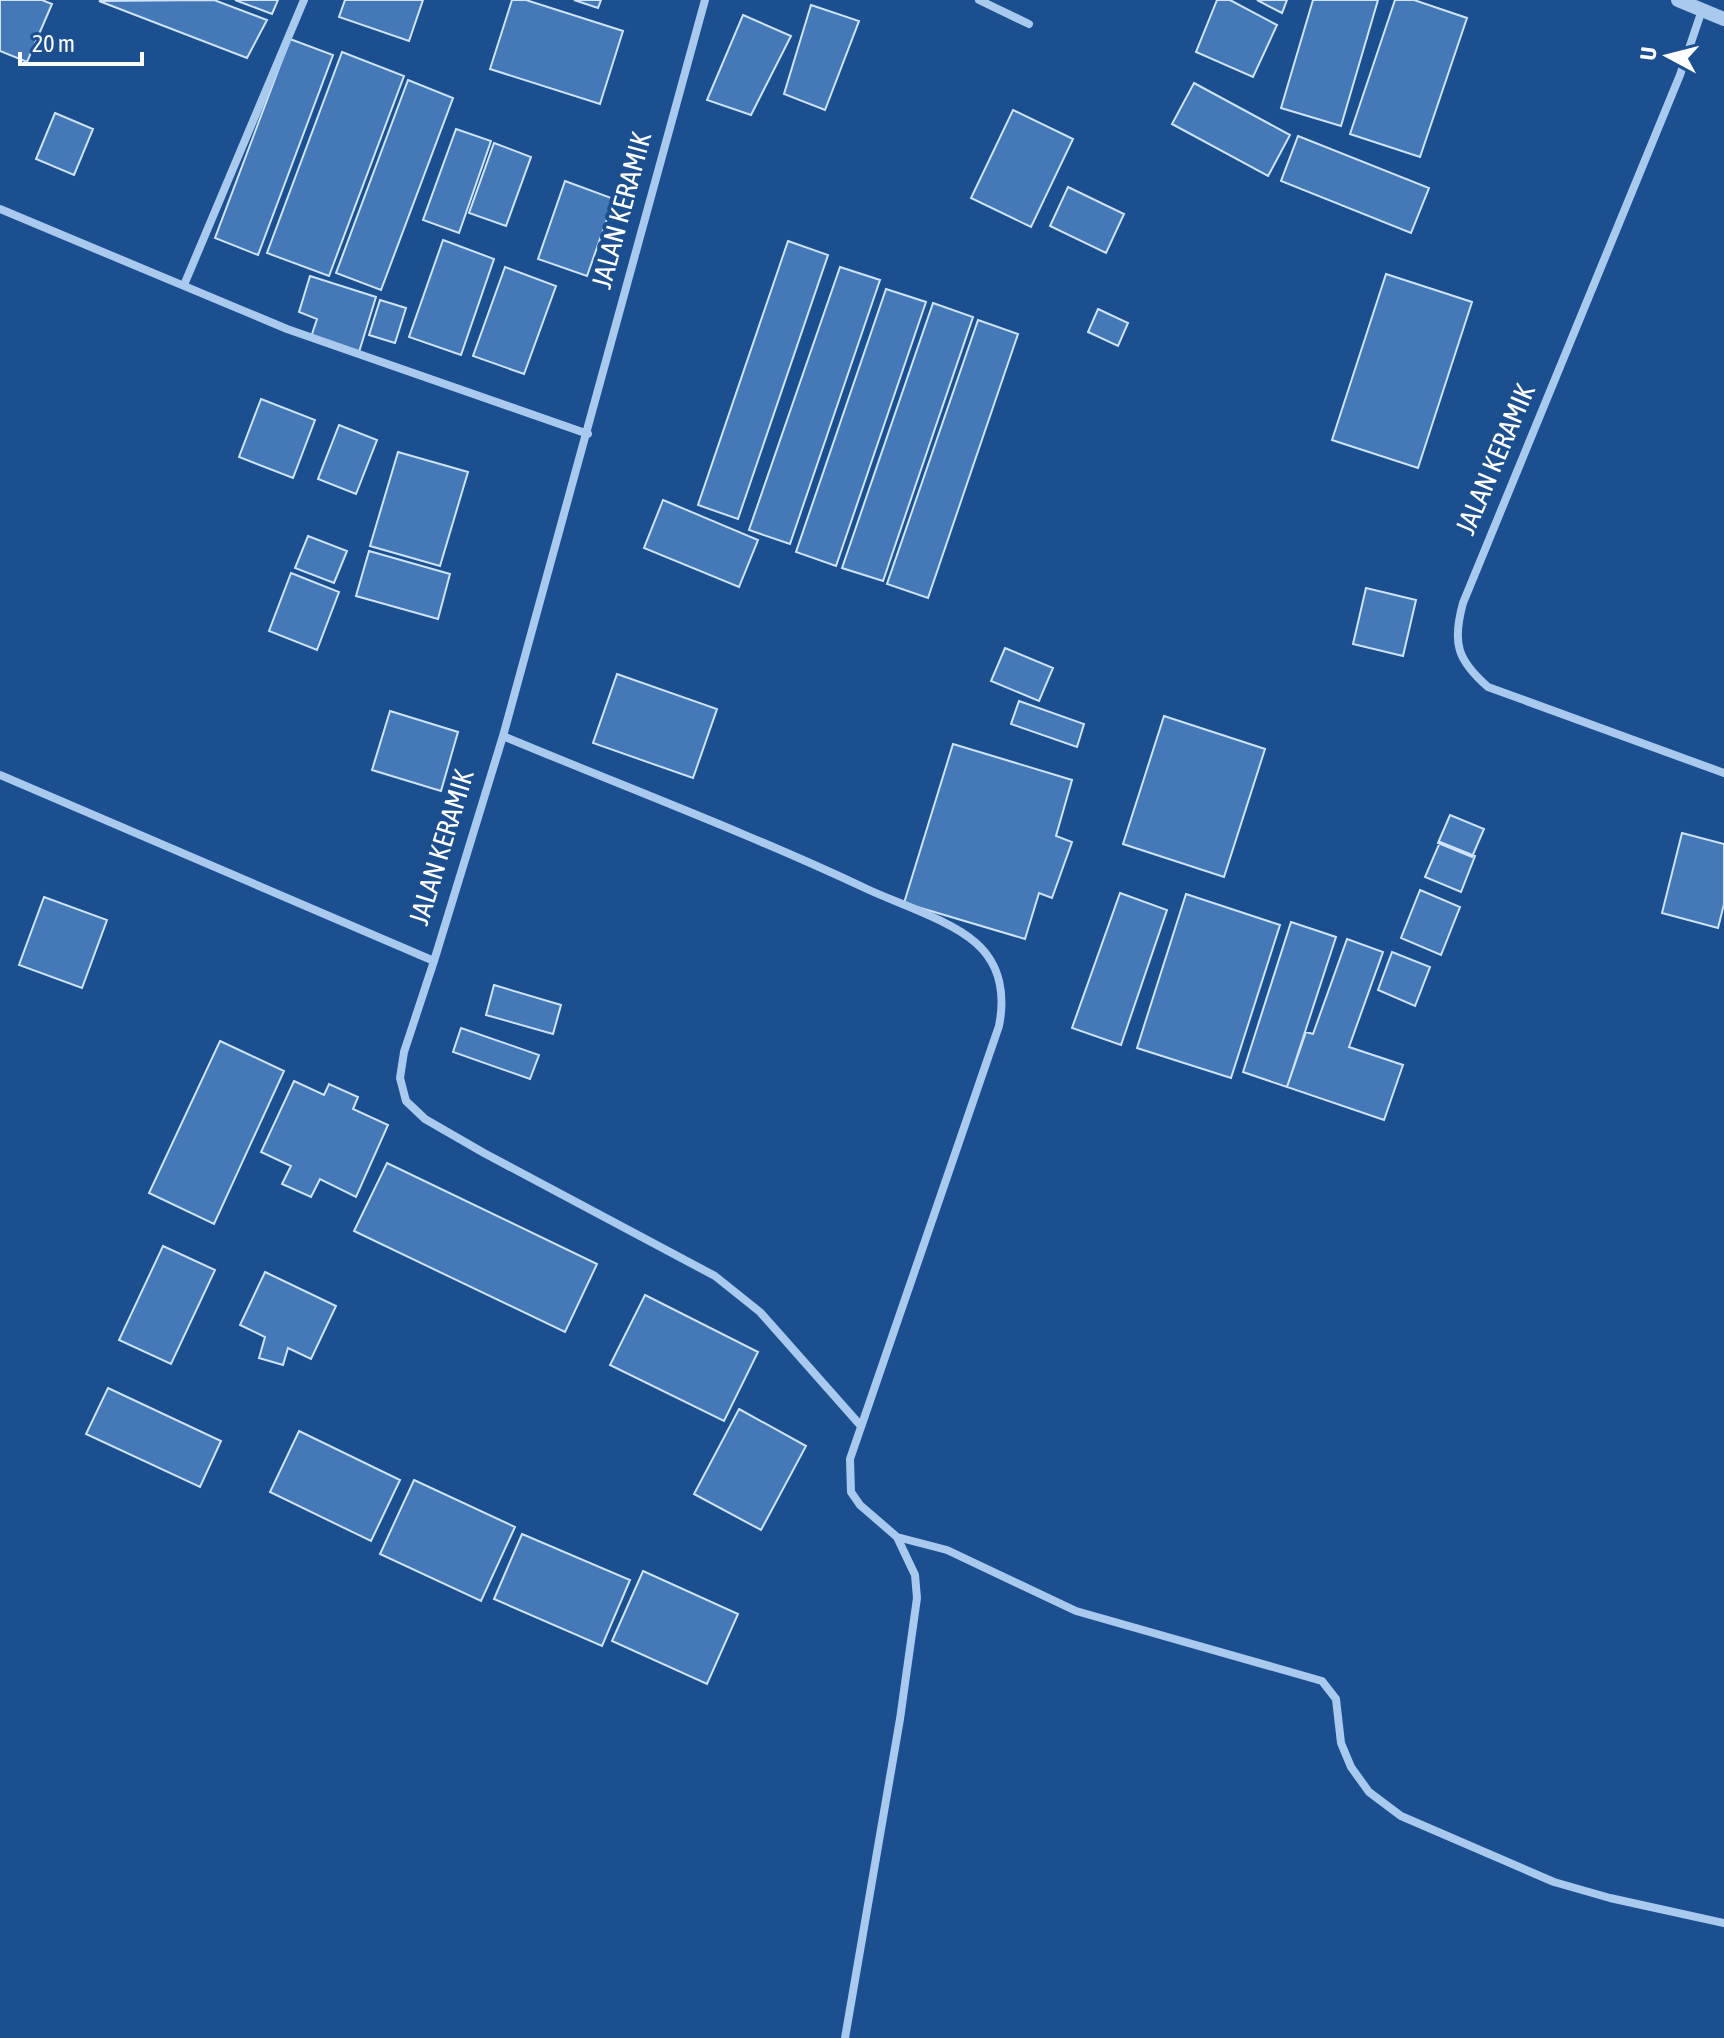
<svg xmlns="http://www.w3.org/2000/svg" width="1724" height="2038" font-family="'Asap Condensed',sans-serif">
<rect width="100%" height="100%" fill="#1b4f8f"/>
<path fill="#4478b7" stroke="#cfe3fa" stroke-width="2" d="M0 0H42L52 4 27 62 0 51Z
M214 0 267 20 247 58 99 1Z
M235 0H278L272 14Z
M345 0H423L409 41 339 17Z
M512 0H526L623 31 600 104 490 69Z
M574 0H601L598 8Z
M1217 0H1230L1277 25 1253 77 1196 52Z
M1257 0H1287L1282 13Z
M1313 0H1378L1341 126 1281 108Z
M1395 0H1414L1467 18 1420 157 1350 134Z
M811 5 859 21 825 110 784 94Z
M743 15 791 36 751 115 707 100Z
M290 39 333 55 258 255 215 238Z
M342 52 404 76 329 276 267 253Z
M408 80 453 98 381 290 336 273Z
M1194 83 1290 135 1268 176 1172 124Z
M1013 110 1073 139 1031 227 971 198Z
M55 113 93 129 74 175 36 159Z
M456 129 491 141 459 233 423 220Z
M1298 136 1429 188 1411 233 1281 181Z
M494 143 531 157 506 226 469 213Z
M565 181 614 199 587 276 538 259Z
M1068 187 1124 214 1106 253 1050 226Z
M443 240 494 259 461 355 409 337Z
M788 241 828 255 738 519 698 505Z
M505 267 556 286 524 374 473 356Z
M840 267 880 280 790 544 749 530Z
M1386 274 1472 302 1418 468 1332 440Z
M310 276 376 297 359 352 311 337 317 319 299 312Z
M886 289 926 302 836 566 796 552Z
M380 300 406 308 395 343 369 335Z
M933 303 973 317 883 581 842 568Z
M1098 309 1128 323 1118 346 1088 332Z
M978 320 1018 334 928 598 887 584Z
M261 399 315 420 293 478 239 457Z
M339 425 377 440 356 494 318 479Z
M398 452 468 472 440 566 370 546Z
M663 500 758 540 739 587 644 548Z
M308 536 347 551 334 583 295 568Z
M369 551 450 574 438 619 356 596Z
M291 573 339 592 317 650 269 631Z
M1366 588 1416 600 1403 656 1353 644Z
M1005 648 1053 668 1039 701 991 681Z
M617 674 717 709 693 778 593 743Z
M1019 701 1084 724 1077 747 1011 724Z
M390 711 458 732 441 791 372 770Z
M1164 716 1265 749 1224 877 1123 844Z
M953 744 1072 780 1056 836 1072 842 1052 898 1039 893 1025 939 904 903Z
M1450 815 1484 829 1472 857 1438 843Z
M1682 833 1724 844V904L1718 928 1662 913Z
M1440 842 1475 856 1461 892 1425 877Z
M1420 890 1460 907 1441 955 1401 938Z
M1120 893 1167 910 1121 1045 1072 1028Z
M1186 894 1280 925 1231 1078 1137 1048Z
M44 897 107 920 82 988 19 965Z
M1291 922 1336 937 1287 1087 1243 1072Z
M1347 939 1383 952 1349 1047 1403 1065 1384 1120 1287 1087 1306 1032 1313 1034Z
M1392 952 1430 967 1415 1006 1378 990Z
M494 985 561 1005 553 1034 486 1015Z
M461 1028 539 1055 530 1079 453 1052Z
M220 1041 284 1071 214 1224 149 1193Z
M294 1081 324 1095 329 1084 358 1097 353 1109 388 1125 356 1197 320 1179 311 1197 282 1184 291 1166 261 1152Z
M387 1163 597 1264 565 1332 354 1231Z
M163 1246 215 1270 171 1364 119 1340Z
M265 1272 336 1306 311 1359 288 1348 283 1365 259 1358 265 1337 240 1325Z
M645 1295 758 1352 724 1421 610 1365Z
M108 1388 221 1441 200 1487 86 1434Z
M739 1409 806 1446 761 1530 694 1494Z
M299 1431 400 1480 371 1541 270 1492Z
M414 1480 515 1527 481 1601 380 1554Z
M522 1534 630 1580 602 1646 494 1599Z
M643 1571 738 1614 707 1684 612 1641Z"/>
<g fill="none" stroke-linecap="round" stroke-linejoin="round">
<path stroke="#a9c9ee" stroke-width="8" d="M979 0 1029 24
M1702 10 1680 75 1463 603C1452 643 1457 660 1488 687L1724 773
M0 209 287 329 588 434
M184 285 304 0
M503 736C625 787 748 833 867 889 899 904 950 920 976 943 1001 965 1005 996 999 1026L850 1459 851 1492 860 1505 897 1537 915 1575 917 1598 900 1719 845 2038
M0 775 434 961 503 736 705 0
M434 961 404 1052 400 1078 406 1101 425 1119 484 1153 715 1276 760 1312 861 1426
M897 1537 947 1550 1076 1611 1322 1681 1336 1699 1341 1743 1351 1767 1369 1792 1401 1816 1554 1882 1610 1898 1724 1923"/>
<path stroke="#a9c9ee" stroke-width="14" d="M1678 0 1724 19"/>
</g>
<g text-anchor="middle" stroke-width="8" stroke-linejoin="round" paint-order="stroke">
<g font-size="28" fill="#fff" stroke="#1b4f8f">
<text transform="translate(621 210) rotate(-75)" y="10">JALAN KERAMIK</text>
<text transform="translate(1495 459) rotate(-67)" y="10">JALAN KERAMIK</text>
<text transform="translate(441 847) rotate(-73)" y="10">JALAN KERAMIK</text>
</g>
</g>
<g transform="translate(1668 56) rotate(277)" stroke="#1b4f8f" stroke-width="6" paint-order="stroke">
<path d="M0-6L14 30L0 20L-14 30Z" fill="#ffffff"/>
<text y="-12" font-size="22" font-weight="bold" text-anchor="middle" fill="#ffffff">U</text>
</g>
<path d="M20 52v12h122v-12" fill="none" stroke="#ffffff" stroke-width="4"/>
<text x="32" y="52" font-size="24" fill="#ffffff" stroke="#1b4f8f" stroke-width="6" paint-order="stroke">20 m</text>
</svg>
